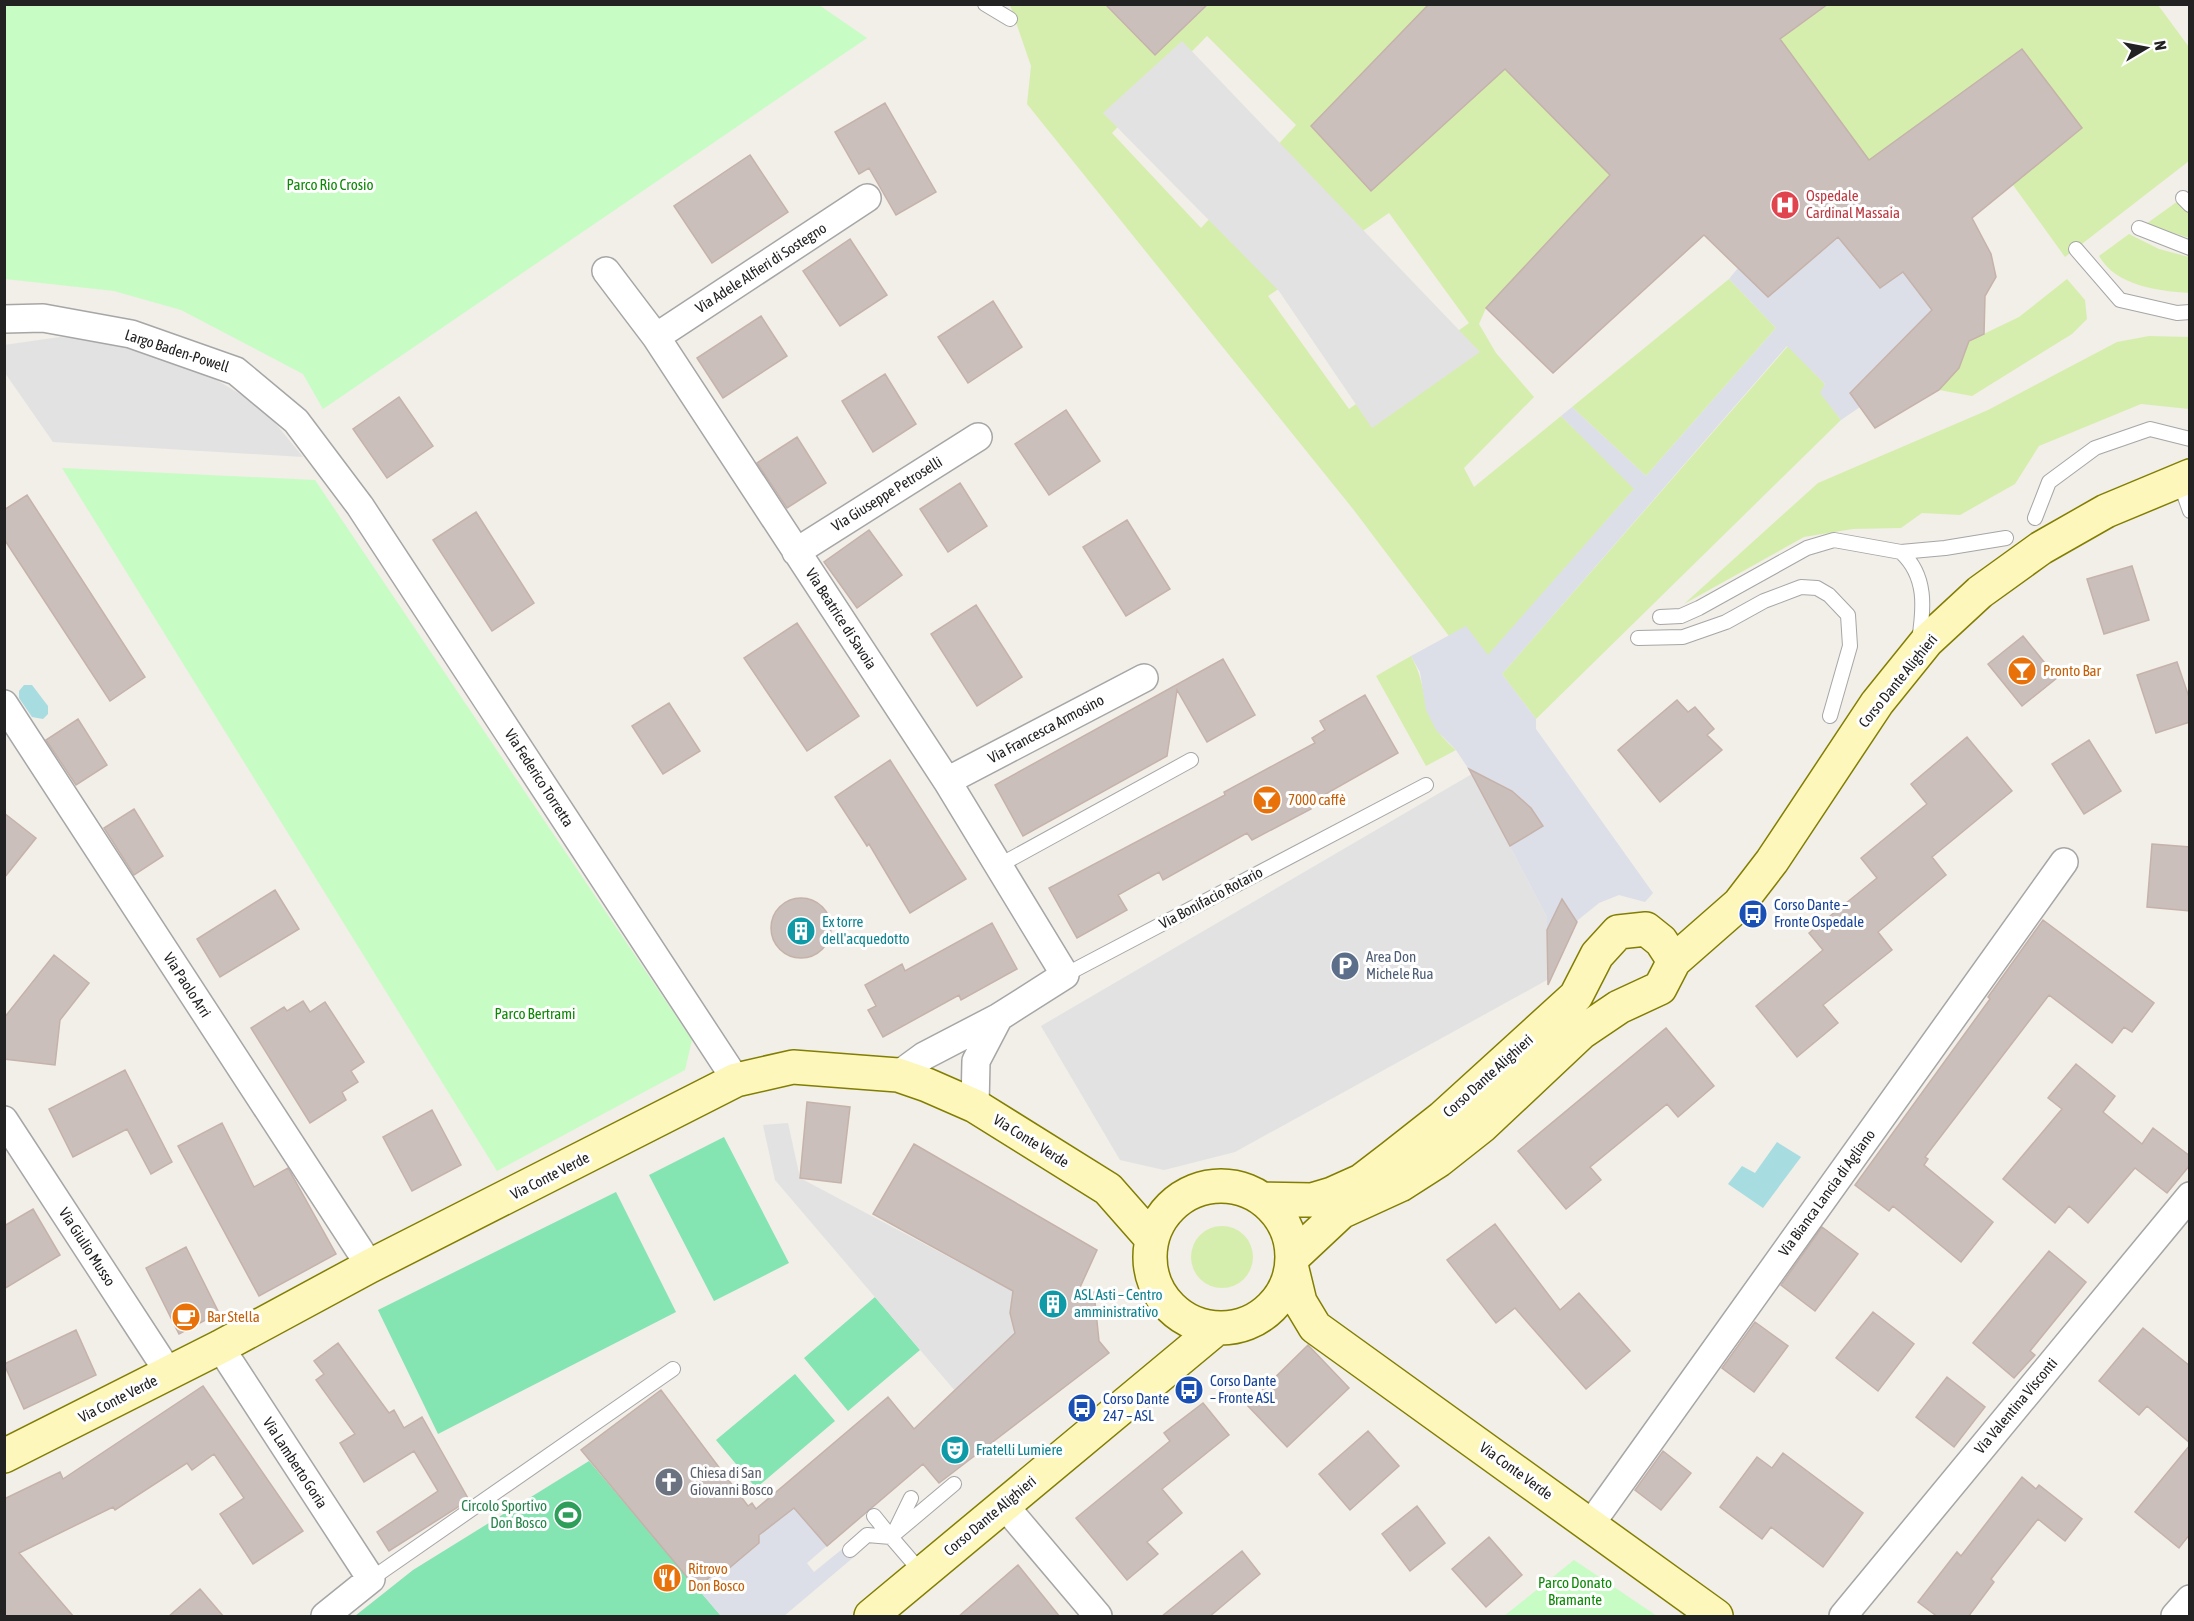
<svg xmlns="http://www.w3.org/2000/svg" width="2194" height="1621" font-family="'Asap Condensed',sans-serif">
<rect width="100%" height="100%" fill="#f2eee8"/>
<path fill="#d6eead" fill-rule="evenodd" d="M1010 5H1105L1155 55 1208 5H1429L1311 126 1371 191 1505 69 1610 175 1486 308 1479 324 1496 353 1534 397 1464 468 1474 487 1561 416 1635 488 1488 656 1466 627 1449 636 1353 509 1027 104 1031 66ZM1207 36 1296 125 1201 228 1112 133ZM1389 213 1469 323 1349 409 1268 296Z
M1828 5H2158L2189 47V161L2065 257 2013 185 2082 128 2022 50 1869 160 1780 39Z
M2178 201 2189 214V238L2146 224Z
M2129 234 2159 249 2189 257V293C2158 291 2116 286 2099 256Z
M1729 279 1776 328 1646 476 1572 407Z
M2067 279 2085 300 2087 319 2072 334 1972 396 1939 390 1959 368 1969 341 2019 317Z
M2149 336 2189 337V409L2141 404 2039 446 2015 484 1960 515 1922 513 1901 528 1853 529 1804 537 1684 604 1818 483 1988 410 2117 342Z
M1788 346 1825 384 1821 393 1841 420 1536 719 1502 674Z
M1411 656C1432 694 1416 716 1456 750L1426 766 1376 676Z
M1191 1257a31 31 0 1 1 62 0a31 31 0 1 1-62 0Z"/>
<path fill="#c8fcc5" d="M819 5 867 38 323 409 303 374 181 310 114 291 5 279V5Z
M62 468 315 480 692 1040 685 1070 497 1171Z
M1574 1560 1657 1616H1504Z"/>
<path fill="#84e4b2" d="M724 1137 789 1263 714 1301 649 1175Z
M616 1192 676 1312 438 1434 378 1310Z
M875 1297 920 1350 848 1411 804 1358Z
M795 1374 835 1421 756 1488 716 1440Z
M589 1461 721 1616H355L413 1570Z"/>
<path fill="#e2e2e2" d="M1182 41 1480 352 1372 428 1279 291 1103 113Z
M60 337 120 343 203 372 262 407 303 457 53 442 5 373 4 345Z
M1472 774 1547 917V980L1235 1152 1164 1170 1120 1160 1041 1026Z
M788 1123 800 1178 1013 1291 1010 1313 1015 1333 956 1392 775 1180 763 1125Z"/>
<path fill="#dcdee8" d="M1838 237 1879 288 1903 272 1932 310 1850 392 1860 407 1841 420 1820 393 1825 384 1787 346 1502 674 1536 719V729L1653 893 1645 902 1619 895 1599 903 1578 920 1547 980V917L1472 774 1456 750 1436 730 1426 710 1420 672 1411 656 1466 626 1488 655 1634 489 1561 416 1572 407 1646 476 1776 328 1729 279 1738 268 1769 297Z
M781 1487 782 1494 829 1544 807 1563 814 1572 846 1546 855 1556 784 1616H721L703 1595 702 1584 712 1575H721L759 1543 762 1507 756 1508Z"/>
<path fill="#a7dce1" d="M24 685H32L48 706V714L43 719 32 717 19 698V691Z
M1777 1142 1801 1157 1763 1208 1728 1184 1742 1166 1755 1173Z"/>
<path fill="#cbbfbb" stroke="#c5b2aa" stroke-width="1.5" d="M1105 4H1208L1155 55Z
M1429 4H1828L1780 39 1869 160 2022 49 2082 128 1972 218 1991 254 1996 277 1985 296 1984 334 1969 341 1959 368 1939 390 1875 428 1850 393 1932 310 1903 272 1880 288 1838 237 1768 297 1704 235 1553 373 1486 308 1610 175 1505 69 1371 191 1311 126Z
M885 103 936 192 896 215 869 168 859 174 835 132Z
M750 155 788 212 712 263 674 206Z
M850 239 887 295 840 326 803 271Z
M993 301 1022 347 968 383 938 337Z
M761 316 787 356 723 398 697 358Z
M885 374 916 424 873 452 842 401Z
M399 397 433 446 387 478 353 429Z
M1066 410 1100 461 1049 495 1015 444Z
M797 437 826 483 787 508 757 463Z
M960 483 987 526 948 552 920 509Z
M27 495 145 677 110 701 4 539V510Z
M476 512 534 603 492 631 433 540Z
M1127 520 1170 589 1126 616 1083 547Z
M869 530 902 575 857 608 824 562Z
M2132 566 2149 620 2104 634 2087 579Z
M976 605 1022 677 977 706 931 634Z
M797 623 859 716 807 751 744 658Z
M2023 636 2057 678 2022 706 1988 664Z
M1223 659 1255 715 1207 742 1177 690 1167 756 1023 836 995 785Z
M2177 662 2190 700V722L2156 733 2137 675Z
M1365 695 1398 753 1308 804 1311 809 1252 840 1247 833 1163 880 1159 872 1118 895 1127 910 1077 938 1049 888 1225 795 1224 792 1315 743 1312 738 1325 730 1320 721Z
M1677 700 1688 712 1695 707 1714 729 1707 735 1722 750 1660 802 1618 750Z
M669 703 700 751 663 774 632 726Z
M78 719 107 765 76 785 46 740Z
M1967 737 2012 791 1932 857 1946 875 1878 932 1892 950 1823 1005 1838 1023 1797 1057 1756 1006 1823 950 1809 933 1877 878 1861 858 1927 804 1911 784Z
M2089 740 2121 791 2084 814 2052 764Z
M890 760 966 879 910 913 869 844 867 846 835 797Z
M1469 769 1512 791 1531 808 1543 826 1510 846Z
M134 809 163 856 134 875 104 828Z
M4 813 36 838 4 878Z
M2152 844 2190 847V911L2147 907Z
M275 890 299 929 220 977 197 939Z
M771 928a30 30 0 1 1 60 0a30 30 0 1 1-60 0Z
M1562 899 1577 922 1548 985 1547 930Z
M2043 920 2154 1003 2132 1032 2124 1027 2112 1043 2049 995 1925 1157 1928 1159 1924 1165 1993 1222 1961 1262 1893 1206 1889 1211 1855 1185 1990 999 1988 997Z
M992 923 1017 969 961 1000 959 995 883 1037 868 1010 876 1006 865 985 902 964 905 971Z
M54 955 89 983 60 1020 55 1065 4 1059V1018Z
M303 1001 310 1012 325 1002 364 1062 351 1071 358 1082 342 1092 346 1100 310 1123 251 1028 284 1007 287 1011Z
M1666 1028 1714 1086 1678 1117 1667 1104 1590 1167 1601 1180 1566 1209 1518 1151Z
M2076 1064 2115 1096 2103 1112 2142 1144 2153 1128 2190 1156V1165L2167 1193 2135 1168 2088 1223 2069 1206 2055 1223 2003 1179 2062 1109 2048 1098Z
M125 1070 172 1162 151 1174 127 1129 73 1157 49 1109Z
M807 1102 850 1107 841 1183 800 1178Z
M432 1110 461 1165 412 1191 383 1137Z
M222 1123 254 1187 288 1168 336 1254 259 1296 178 1146Z
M914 1144 1097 1250 1077 1294 1094 1292 1099 1341 1109 1353 939 1483 923 1464 827 1546 794 1508 759 1535V1543L721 1575H712L697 1589 581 1450 661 1390 748 1506 752 1503 756 1509 888 1397 914 1429 1015 1333 1010 1313 1013 1291 873 1214Z
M33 1209 60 1255 4 1289V1226Z
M1495 1224 1560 1310 1579 1293 1630 1351 1586 1389 1515 1308 1496 1323 1447 1260Z
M1822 1227 1858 1254 1815 1311 1781 1285Z
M186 1247 219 1313 179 1334 146 1268Z
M2049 1251 2086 1282 2030 1351 2035 1355 2014 1378 1973 1343Z
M1873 1312 1914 1344 1878 1391 1836 1358Z
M1755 1322 1788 1346 1754 1392 1722 1368Z
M2143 1328 2190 1366V1443L2147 1406 2139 1415 2099 1381Z
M76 1330 96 1375 24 1409 4 1364Z
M338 1343 389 1413 394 1410 404 1428 422 1417 469 1500 389 1551 377 1532 438 1491 414 1451 364 1482 340 1443 355 1434 316 1380 324 1374 314 1361Z
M1308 1345 1349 1388 1287 1447 1247 1405Z
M1947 1377 1985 1407 1954 1447 1916 1417Z
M203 1386 303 1531 253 1564 220 1514 244 1498 214 1454 192 1470 187 1463 115 1510 113 1507 19 1553 74 1617H4V1499L60 1472 63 1479Z
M1203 1403 1229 1435 1162 1489 1182 1513 1147 1542 1158 1554 1127 1580 1076 1518 1170 1441 1164 1433Z
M1368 1431 1399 1466 1350 1510 1319 1474Z
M2190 1445V1534L2179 1548 2135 1512Z
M1663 1451 1691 1473 1661 1510 1635 1490Z
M1783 1453 1863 1513 1823 1567 1771 1527 1762 1539 1720 1507 1757 1457 1772 1468Z
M2022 1477 2036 1489 2039 1485 2082 1519 2065 1541 2038 1519 1991 1579 1994 1582 1968 1617H1938L1918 1602 1957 1552 1961 1556Z
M1417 1506 1445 1543 1410 1571 1382 1534Z
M1489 1537 1522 1575 1486 1607 1452 1569Z
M1242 1551 1260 1574 1209 1617H1161Z
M1018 1565 1060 1617H958Z
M200 1589 224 1617H168Z"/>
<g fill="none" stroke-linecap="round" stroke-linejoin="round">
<g stroke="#a6a6a6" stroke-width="16">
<path id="lane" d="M985 4 1010 19
M2183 198 2190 205
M2139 228 2190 248
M2076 249 2120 300 2177 313 2190 312
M2179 480 2190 511
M2035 518 2049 482 2095 448 2150 429 2190 439
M1901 552C1927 576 1924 608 1919 640
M1660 617 1681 616 1699 608 1807 548 1834 540 1901 552 1945 548 2006 538
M1638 638 1683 637 1726 622 1764 601 1801 587 1817 588 1829 595 1848 615 1850 646 1830 716
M1000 865 1191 760
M1065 975 1426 785
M874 1516 891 1537 954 1484
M894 1533 911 1498
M850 1550 867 1535 891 1537 922 1573
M371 1579 673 1369"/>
</g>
<g stroke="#a6a6a6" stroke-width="30">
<path id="street" d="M606 271 656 337 947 781 1065 975 999 1017 924 1056 898 1075
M4 319 43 318 131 334 236 371 296 421 360 506 736 1080
M656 337 867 198
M796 552 978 437
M4 704 370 1266
M947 781 1144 678
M975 1106 976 1061 999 1017
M4 1120 169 1373
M220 1347 371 1579 325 1616
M1004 1505 1098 1616
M1590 1525 2064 862
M1843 1616 2190 1196
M2175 1616 2190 1599"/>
</g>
<g stroke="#827e00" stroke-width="36">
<path id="secondary" d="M1150 1257a71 71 0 1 1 142 0a71 71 0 1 1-142 0Z
M1263 1199 1312 1200 1332 1194 1361 1181 1391 1158 1442 1118 1576 996 1597 955 1618 932 1646 929 1661 941 1674 961
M1293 1257 1341 1212 1400 1185 1439 1160 1482 1126 1582 1032 1619 1007 1660 988 1674 961 1739 904 1772 861 1877 703 1927 641 1980 592 2041 548 2106 511 2190 476
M1292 1269 1300 1302 1315 1327 1716 1616
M4 1456 220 1347 370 1266 736 1080 793 1067 898 1075 927 1085 975 1106 1108 1189 1152 1239
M871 1616 1217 1328"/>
</g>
<use href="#lane" stroke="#fff" stroke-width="14"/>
<use href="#street" stroke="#fff" stroke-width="27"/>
<use href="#secondary" stroke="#fdf7bc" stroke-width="33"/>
</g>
<defs>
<g id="hospital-disc" transform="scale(1.5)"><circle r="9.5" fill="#e0444e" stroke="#fff"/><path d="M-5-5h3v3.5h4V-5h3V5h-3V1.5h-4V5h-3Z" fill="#fff"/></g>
<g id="bar-disc" transform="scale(1.5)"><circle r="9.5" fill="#e8710a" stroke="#fff"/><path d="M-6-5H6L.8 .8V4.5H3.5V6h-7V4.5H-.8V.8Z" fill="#fff"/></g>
<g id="bus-disc" transform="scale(1.5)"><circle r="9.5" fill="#1a4fb4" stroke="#fff"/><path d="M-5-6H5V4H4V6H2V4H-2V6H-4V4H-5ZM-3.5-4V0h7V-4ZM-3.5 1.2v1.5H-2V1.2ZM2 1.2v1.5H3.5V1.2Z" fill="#fff"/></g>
<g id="building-disc" transform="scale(1.5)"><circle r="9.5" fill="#0f9aa8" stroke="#fff"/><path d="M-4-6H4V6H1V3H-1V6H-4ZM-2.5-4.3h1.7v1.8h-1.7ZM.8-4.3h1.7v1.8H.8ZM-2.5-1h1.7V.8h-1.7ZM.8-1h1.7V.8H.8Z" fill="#fff"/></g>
<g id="parking-disc" transform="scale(1.5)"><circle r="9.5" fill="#5c6f8a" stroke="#fff"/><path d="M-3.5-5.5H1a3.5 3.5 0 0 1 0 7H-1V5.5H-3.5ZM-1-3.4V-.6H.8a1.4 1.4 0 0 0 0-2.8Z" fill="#fff"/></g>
<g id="cafe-disc" transform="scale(1.5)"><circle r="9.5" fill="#e8710a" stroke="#fff"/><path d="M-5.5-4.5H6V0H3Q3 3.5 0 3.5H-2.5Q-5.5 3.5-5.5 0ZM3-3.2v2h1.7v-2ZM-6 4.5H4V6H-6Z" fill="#fff"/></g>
<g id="theatre-disc" transform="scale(1.5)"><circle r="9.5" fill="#0f9aa8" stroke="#fff"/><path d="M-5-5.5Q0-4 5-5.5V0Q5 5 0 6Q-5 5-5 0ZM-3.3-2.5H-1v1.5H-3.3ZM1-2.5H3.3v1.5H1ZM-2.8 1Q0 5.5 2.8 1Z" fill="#fff"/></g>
<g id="church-disc" transform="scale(1.5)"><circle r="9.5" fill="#6b7280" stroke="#fff"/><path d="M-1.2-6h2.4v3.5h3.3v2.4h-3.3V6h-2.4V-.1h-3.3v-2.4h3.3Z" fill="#fff"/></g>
<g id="stadium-disc" transform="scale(1.5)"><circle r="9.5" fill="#2e9e5b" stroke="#fff"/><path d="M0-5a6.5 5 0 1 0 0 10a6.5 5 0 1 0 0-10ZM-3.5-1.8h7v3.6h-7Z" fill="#fff"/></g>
<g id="restaurant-disc" transform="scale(1.5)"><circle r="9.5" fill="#e8710a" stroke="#fff"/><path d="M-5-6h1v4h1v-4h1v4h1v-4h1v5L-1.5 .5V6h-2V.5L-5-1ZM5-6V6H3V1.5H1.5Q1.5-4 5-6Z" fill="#fff"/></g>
</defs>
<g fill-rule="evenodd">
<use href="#hospital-disc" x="1785" y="205"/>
<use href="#bar-disc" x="2022" y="671"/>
<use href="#bar-disc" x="1267" y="800"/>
<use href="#bus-disc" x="1753" y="914"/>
<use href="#building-disc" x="801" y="931"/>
<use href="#parking-disc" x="1345" y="966"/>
<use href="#building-disc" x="1053" y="1304"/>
<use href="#cafe-disc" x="186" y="1317"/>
<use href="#bus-disc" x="1189" y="1390"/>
<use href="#bus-disc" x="1082" y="1408"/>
<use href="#theatre-disc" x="955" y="1450"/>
<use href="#church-disc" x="669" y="1482"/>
<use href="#stadium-disc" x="568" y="1515"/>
<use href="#restaurant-disc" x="667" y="1578"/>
</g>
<g text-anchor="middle" stroke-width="6" stroke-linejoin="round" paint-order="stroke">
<g font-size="15" fill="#0d8906" stroke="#fff">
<text x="330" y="190">Parco Rio Crosio</text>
<text x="535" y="1019">Parco Bertrami</text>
<text x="1575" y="1588">Parco Donato<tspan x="1575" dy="17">Bramante</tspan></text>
</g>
<g font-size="15" fill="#be3a42" stroke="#fff" text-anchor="start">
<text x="1806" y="201">Ospedale<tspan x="1806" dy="17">Cardinal Massaia</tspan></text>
</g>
<g font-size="15" fill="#222" stroke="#fff">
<text transform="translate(761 268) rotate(-33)" y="5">Via Adele Alfieri di Sostegno</text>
<text transform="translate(177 351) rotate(18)" y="5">Largo Baden-Powell</text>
<text transform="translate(887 494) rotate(-32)" y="5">Via Giuseppe Petroselli</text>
<text transform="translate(841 619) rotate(57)" y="5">Via Beatrice di Savoia</text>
<text transform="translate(1898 681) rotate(-51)" y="5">Corso Dante Alighieri</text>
<text transform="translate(1046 729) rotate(-28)" y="5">Via Francesca Armosino</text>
<text transform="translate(539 778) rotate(57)" y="5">Via Federico Torretta</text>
<text transform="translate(1211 898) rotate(-28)" y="5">Via Bonifacio Rotario</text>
<text transform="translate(187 985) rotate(57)" y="5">Via Paolo Arri</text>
<text transform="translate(1488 1076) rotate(-42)" y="5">Corso Dante Alighieri</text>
<text transform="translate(1031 1141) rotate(32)" y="5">Via Conte Verde</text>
<text transform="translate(550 1176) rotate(-27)" y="5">Via Conte Verde</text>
<text transform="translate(1827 1193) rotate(-54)" y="5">Via Bianca Lancia di Agliano</text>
<text transform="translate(87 1247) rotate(57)" y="5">Via Giulio Musso</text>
<text transform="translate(118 1399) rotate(-27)" y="5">Via Conte Verde</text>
<text transform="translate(2016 1406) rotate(-50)" y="5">Via Valentina Visconti</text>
<text transform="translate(295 1463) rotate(57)" y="5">Via Lamberto Goria</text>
<text transform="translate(1516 1471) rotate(36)" y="5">Via Conte Verde</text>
<text transform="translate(990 1516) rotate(-40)" y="5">Corso Dante Alighieri</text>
</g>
<g font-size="15" fill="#c56008" stroke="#fff" text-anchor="start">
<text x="2043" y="676">Pronto Bar</text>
<text x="1288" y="805">7000 caffè</text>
<text x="207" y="1322">Bar Stella</text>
<text x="688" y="1574">Ritrovo<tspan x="688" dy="17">Don Bosco</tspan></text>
</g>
<g font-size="15" fill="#164399" stroke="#fff" text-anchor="start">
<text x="1774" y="910">Corso Dante –<tspan x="1774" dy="17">Fronte Ospedale</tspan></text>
<text x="1210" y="1386">Corso Dante<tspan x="1210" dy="17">– Fronte ASL</tspan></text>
<text x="1103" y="1404">Corso Dante<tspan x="1103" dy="17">247 – ASL</tspan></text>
</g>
<g font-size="15" fill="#0d838f" stroke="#fff" text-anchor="start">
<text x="822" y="927">Ex torre<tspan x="822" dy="17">dell'acquedotto</tspan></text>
<text x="1074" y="1300">ASL Asti – Centro<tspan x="1074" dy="17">amministrativo</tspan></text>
<text x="976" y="1455">Fratelli Lumiere</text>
</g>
<g font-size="15" fill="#4e5e75" stroke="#fff" text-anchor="start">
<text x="1366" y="962">Area Don<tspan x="1366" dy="17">Michele Rua</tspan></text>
</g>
<g font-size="15" fill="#5b616d" stroke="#fff" text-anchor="start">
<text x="690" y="1478">Chiesa di San<tspan x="690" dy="17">Giovanni Bosco</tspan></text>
</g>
<g font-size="15" fill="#27864d" stroke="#fff" text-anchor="end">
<text x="547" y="1511">Circolo Sportivo<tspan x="547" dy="17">Don Bosco</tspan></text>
</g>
</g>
<rect width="2194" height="1621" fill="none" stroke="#222222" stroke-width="12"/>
<g transform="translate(2146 48) rotate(80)" stroke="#ffffff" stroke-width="4.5" paint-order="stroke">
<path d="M0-4.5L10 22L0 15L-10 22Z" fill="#222222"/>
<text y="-9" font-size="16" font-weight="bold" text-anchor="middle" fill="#222222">N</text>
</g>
</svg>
